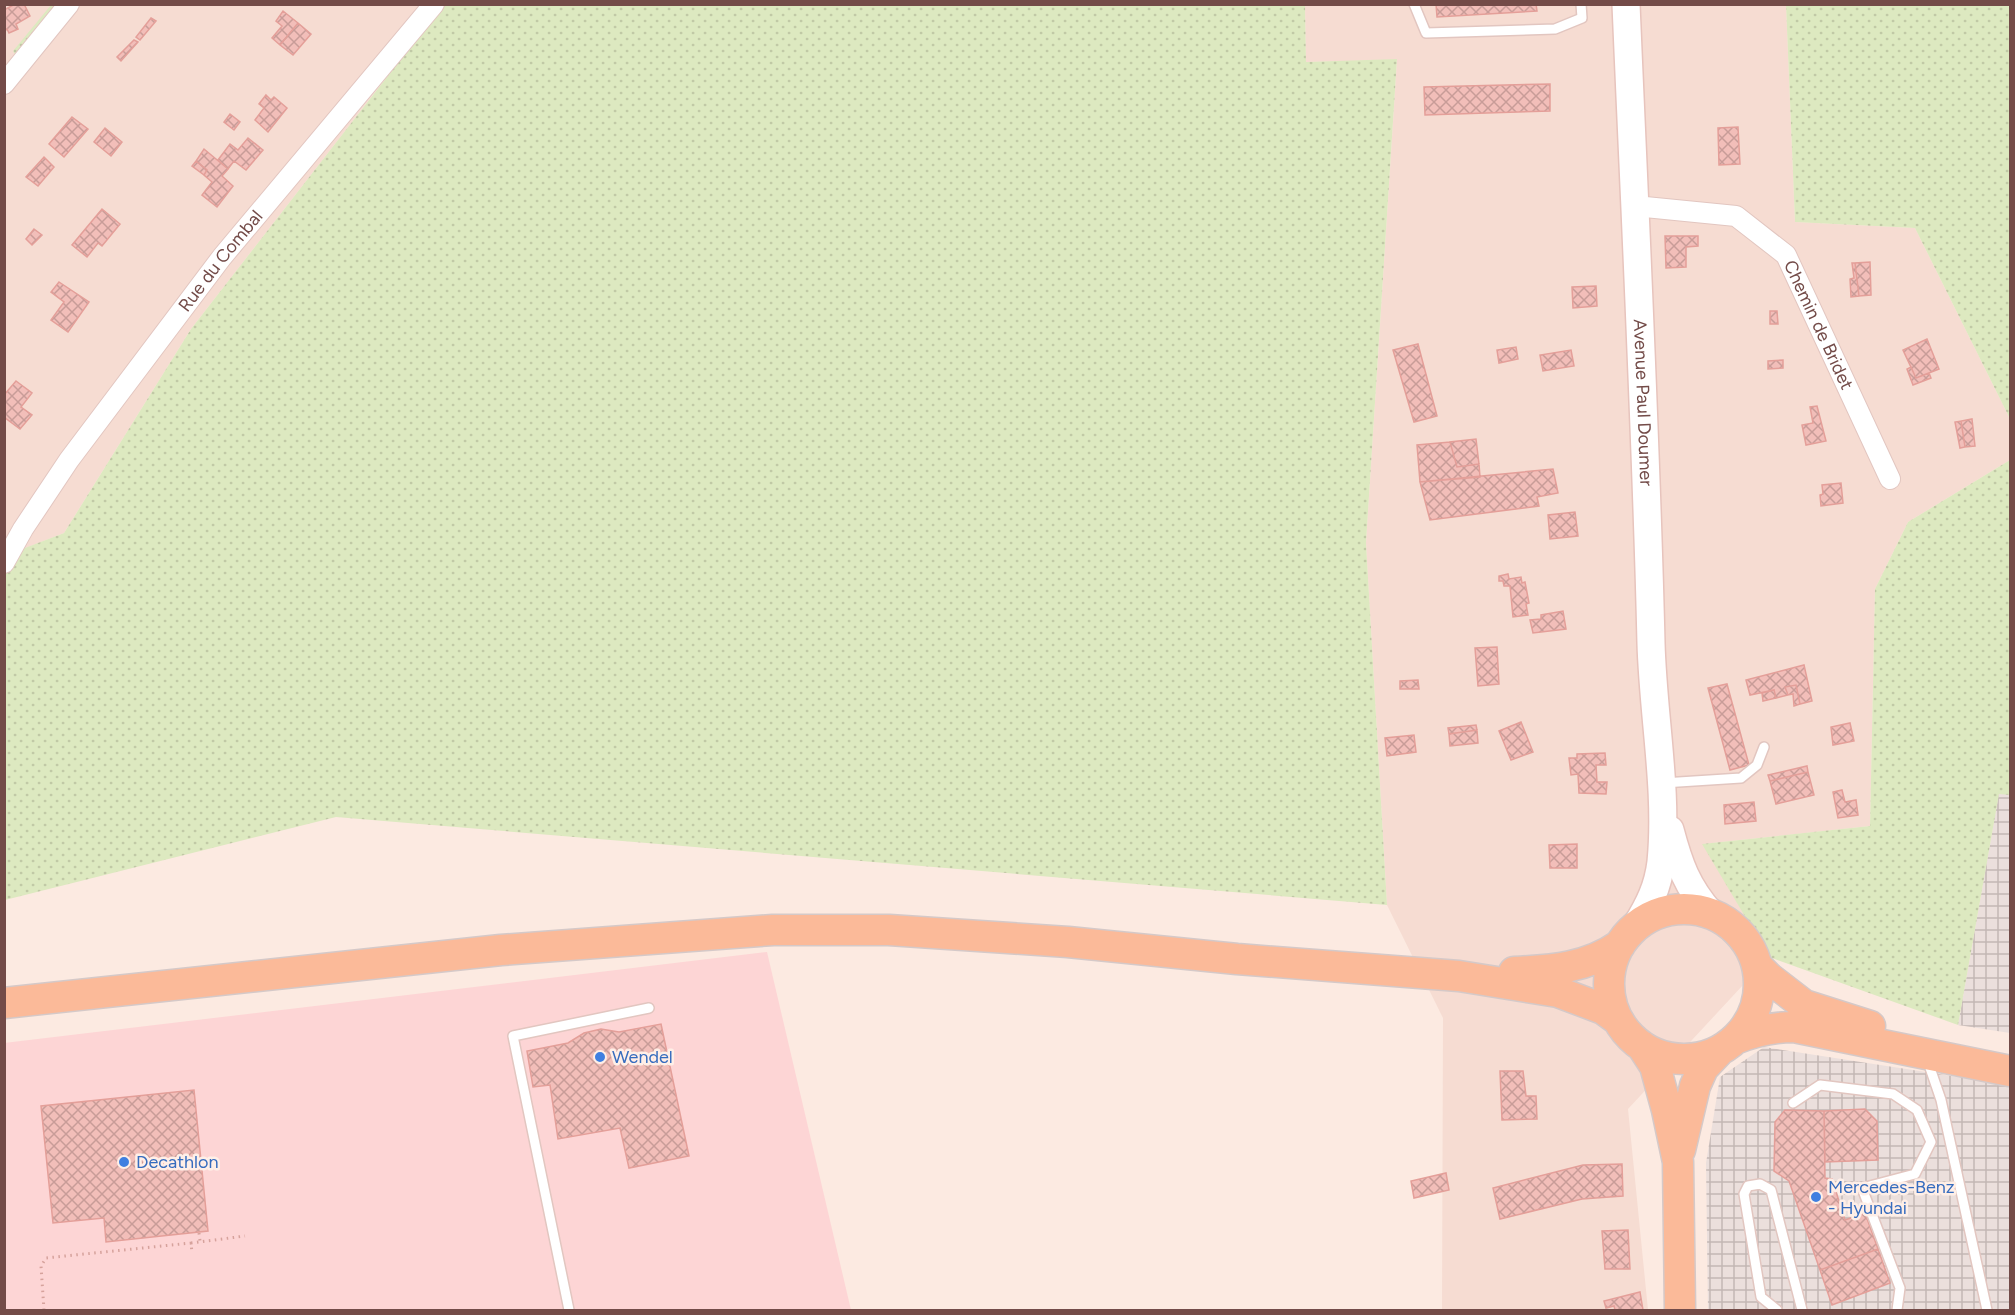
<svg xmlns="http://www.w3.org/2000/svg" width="2015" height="1315" font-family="Figtree,sans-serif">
<defs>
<pattern id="industrial-grid" width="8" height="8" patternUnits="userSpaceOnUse" patternTransform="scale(1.5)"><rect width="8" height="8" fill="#ebdfdc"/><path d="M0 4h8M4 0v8" fill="none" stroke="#c3b7b4"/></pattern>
<pattern id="grass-dots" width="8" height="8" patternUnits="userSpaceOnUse" patternTransform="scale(1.5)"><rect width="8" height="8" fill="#dde9c0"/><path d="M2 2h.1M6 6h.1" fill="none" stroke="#c1c9a6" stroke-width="1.8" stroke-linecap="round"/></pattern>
<pattern id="building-cross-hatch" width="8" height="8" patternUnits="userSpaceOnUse" patternTransform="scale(1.5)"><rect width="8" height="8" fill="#f2beb9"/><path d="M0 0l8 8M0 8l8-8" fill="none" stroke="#c89c98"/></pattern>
</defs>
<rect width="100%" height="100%" fill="#fceae1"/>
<path fill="#f6dcd2" d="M5 5H443L191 329 64 533 5 556Z
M1305 5H1786L1795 222 1915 228 2010 419V460L1908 522 1875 589 1870 826 1703 844 1769 957 1628 1109 1648 1310H1442L1443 1018 1387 905 1366 543 1397 60 1306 62Z"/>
<path fill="#fdd5d5" d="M767 952 851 1310H5L4 1043Z"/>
<path fill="url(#industrial-grid)" d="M1999 793 2010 795V1033L1958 1025Z
M1764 1047 2010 1085V1310H1708L1706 1163 1720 1077Z"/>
<path fill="url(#grass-dots)" d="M51 5 54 7 18 59 13 51Z
M443 5H1305L1306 62 1397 59 1366 543 1387 905 336 817 5 900 4 556 64 533 191 329Z
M1786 5H2010V419L1915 228 1795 222Z
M2010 460V795L1999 794 1958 1025 1769 957 1702 844 1870 826 1875 589 1908 522Z"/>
<path fill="url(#building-cross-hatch)" stroke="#e49f99" stroke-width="1.5" d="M15 4H24L30 16 16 24 18 29 9 33 7 29 4 31V10Z
M1436 4H1536L1537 11 1437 17Z
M283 11 298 23 280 45 272 38 282 26 276 21Z
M151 18 156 21 140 40 136 37Z
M298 23 311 34 293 55 280 45Z
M134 40 138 42 121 61 117 57Z
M1550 84V111L1425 115 1424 87Z
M266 95 271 100 274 97 287 108 268 132 255 120 264 108 259 104Z
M230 114 240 122 234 130 224 122Z
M72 117 88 129 64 157 49 144Z
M1738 127 1740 164 1719 165 1718 128Z
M105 128 122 142 111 156 94 142Z
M248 138 263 150 246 170 234 161 228 169 218 160 230 144 238 150Z
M204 149 228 169 222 176 233 186 217 207 202 195 212 182 204 175 207 170 196 161Z
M44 157 54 167 38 186 26 177Z
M196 161 207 170 204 175 192 166Z
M102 209 120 224 102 246 98 243 87 257 72 245Z
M34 229 42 235 32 245 26 239Z
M1665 236H1698V246L1686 247V267L1666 268Z
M1870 262 1871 295 1859 296 1855 263Z
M1852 263H1855L1859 296 1851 297 1850 279 1854 278Z
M59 282 89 302 68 332 51 320 64 302 51 292Z
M1596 286 1597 306 1573 308 1572 287Z
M1770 311H1777L1778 324H1770Z
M1927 339 1939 369 1916 378 1903 350Z
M1418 344 1437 416 1414 422 1393 350Z
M1516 347 1518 359 1499 363 1497 350Z
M1571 350 1574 366 1543 371 1540 355Z
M1783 360V368L1768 369V361Z
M1911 367 1916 378 1929 373 1931 378 1913 385 1907 369Z
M16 381 32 393 21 407 32 415 20 429 4 417V395Z
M1817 406 1826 441 1806 445 1802 425 1813 423 1810 407Z
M1972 419 1975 446 1965 447 1961 421Z
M1961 421 1965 447 1960 448 1955 422Z
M1476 439 1479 464 1457 467 1450 442Z
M1450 442 1457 467 1479 464 1480 477 1420 482 1417 445Z
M1553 469 1558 493 1537 497 1539 506 1430 520 1420 482Z
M1841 483 1843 503 1821 506 1820 495 1823 494 1822 485Z
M1575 512 1578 536 1550 539 1548 515Z
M1508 574 1509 579 1521 577 1522 583 1525 582 1529 603 1526 604 1528 615 1513 617 1510 586H1504L1503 581H1499V576Z
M1563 611 1566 629 1533 633 1530 620 1541 619V615Z
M1497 647 1499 684 1478 686 1475 648Z
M1804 665 1812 701 1800 704 1796 685 1785 687 1788 695 1776 698 1774 690 1750 695 1746 680Z
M1418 680 1419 689H1400V681Z
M1727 684 1749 765 1730 770 1708 688Z
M1796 685 1800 704 1794 706 1793 694 1788 695 1785 687Z
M1774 690 1776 698 1763 701 1762 693Z
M1521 722 1533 752 1511 760 1499 731Z
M1850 723 1854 741 1833 745 1831 727Z
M1476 725 1477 730 1449 734 1448 728Z
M1477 730 1478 743 1450 746 1449 734Z
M1414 735 1416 752 1387 756 1385 738Z
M1605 753 1606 765H1596L1597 782H1607L1606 794 1579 793 1578 774 1571 775 1569 758H1577V754Z
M1807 766 1808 772 1770 781 1768 775Z
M1808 772 1814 795 1776 804 1770 781Z
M1842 790 1845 802 1856 800 1858 815 1838 818 1833 792Z
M1754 802 1756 821 1725 824 1724 805Z
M1577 844V868H1550L1549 845Z
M661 1024 689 1156 629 1168 620 1128 558 1139 550 1085 533 1087 527 1051 568 1043 584 1033 601 1029 619 1032Z
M1500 1071H1523L1526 1096H1536L1537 1119 1502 1120Z
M194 1090 208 1231 106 1242 104 1218 53 1223 41 1106Z
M1865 1109 1877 1121 1878 1160 1825 1162 1824 1111Z
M1785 1110 1824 1111 1825 1178 1832 1179 1845 1220 1865 1213 1878 1249 1820 1270 1789 1181 1774 1171 1775 1122Z
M1622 1164 1623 1196 1582 1199 1500 1219 1493 1188 1583 1165Z
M1446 1173 1449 1190 1414 1198 1411 1181Z
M1628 1230 1630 1269H1605L1602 1231Z
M1878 1249 1890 1283 1832 1305 1820 1270Z
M1640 1292 1643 1310H1615L1614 1306 1606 1308 1604 1301Z"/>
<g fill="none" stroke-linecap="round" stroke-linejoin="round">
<g stroke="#e2c6c0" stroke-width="12">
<path id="service" d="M1414 4 1426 33 1555 29 1582 18 1581 4
M1663 783 1741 778 1757 765 1764 747
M1927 1059 1941 1100 1987 1310
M1793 1103 1820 1085 1893 1094 1917 1110 1931 1142 1915 1174 1862 1188 1900 1288 1897 1310
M569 1310 513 1036 649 1008
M1777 1310 1761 1297 1744 1194 1748 1186 1760 1184 1771 1190 1802 1310"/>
</g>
<g stroke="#e2c6c0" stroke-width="22">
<g id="minor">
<path d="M4 84 69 4"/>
<path id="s1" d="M1635 206 1736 216 1786 255 1890 479"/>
<path id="s2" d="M4 563 23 529 69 460 222 257 434 4"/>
</g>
</g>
<g stroke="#e7c4bd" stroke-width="30">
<g id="secondary">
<path id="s3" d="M1626 4C1635 217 1646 430 1651 643 1653 716 1668 790 1661 862 1658 887 1649 905 1636 926"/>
<path d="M1670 830C1679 864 1687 887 1711 914"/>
</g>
</g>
<g stroke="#d5c9c8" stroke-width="33">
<path id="primary" d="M1609 984a75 75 0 1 1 150 0a75 75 0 1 1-150 0Z
M1757 966 1769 978 1804 1005 1870 1026
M1514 972C1553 970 1587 968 1620 945
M4 1003 501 950 773 930H889L1068 942 1237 959 1459 976 1558 992 1603 1009 1618 1020
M1735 1039C1755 1031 1773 1027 1794 1027L2010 1071
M1642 1046 1655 1066 1667 1110 1678 1162 1680 1310
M1680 1150 1695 1086 1703 1068 1720 1050"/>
</g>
<path stroke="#d6a29c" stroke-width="3" stroke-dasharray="1.5 4.5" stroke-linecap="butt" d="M199 1233 200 1241
M191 1243 245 1236
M44 1310 41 1266 46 1258 191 1243 192 1253"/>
<use href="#service" stroke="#fff" stroke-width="9"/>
<use href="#minor" stroke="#fff" stroke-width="20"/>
<use href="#secondary" stroke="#fff" stroke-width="27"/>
<use href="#primary" stroke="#fbba99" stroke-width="30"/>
</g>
<g fill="#3f7fe0" stroke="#ffefe7" stroke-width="2">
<circle cx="600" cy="1057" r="6"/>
<circle cx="124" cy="1162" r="6"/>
<circle cx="1816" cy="1197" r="6"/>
</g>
<g text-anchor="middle" stroke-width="5" stroke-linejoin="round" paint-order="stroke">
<g font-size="18" fill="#734b48" stroke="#ffefe7">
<text dy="6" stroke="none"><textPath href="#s2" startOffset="372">Rue du Combal</textPath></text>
<text dy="6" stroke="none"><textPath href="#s1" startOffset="242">Chemin de Bridet</textPath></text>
<text dy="6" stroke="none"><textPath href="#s3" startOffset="399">Avenue Paul Doumer</textPath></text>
</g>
<g font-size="18" fill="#366cbe" stroke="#ffefe7" text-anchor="start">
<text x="612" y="1063">Wendel</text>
<text x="136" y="1168">Decathlon</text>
<text x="1828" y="1193">Mercedes-Benz<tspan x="1828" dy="21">- Hyundai</tspan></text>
</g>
</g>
<rect width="2015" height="1315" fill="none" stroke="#734b48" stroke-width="12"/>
</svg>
